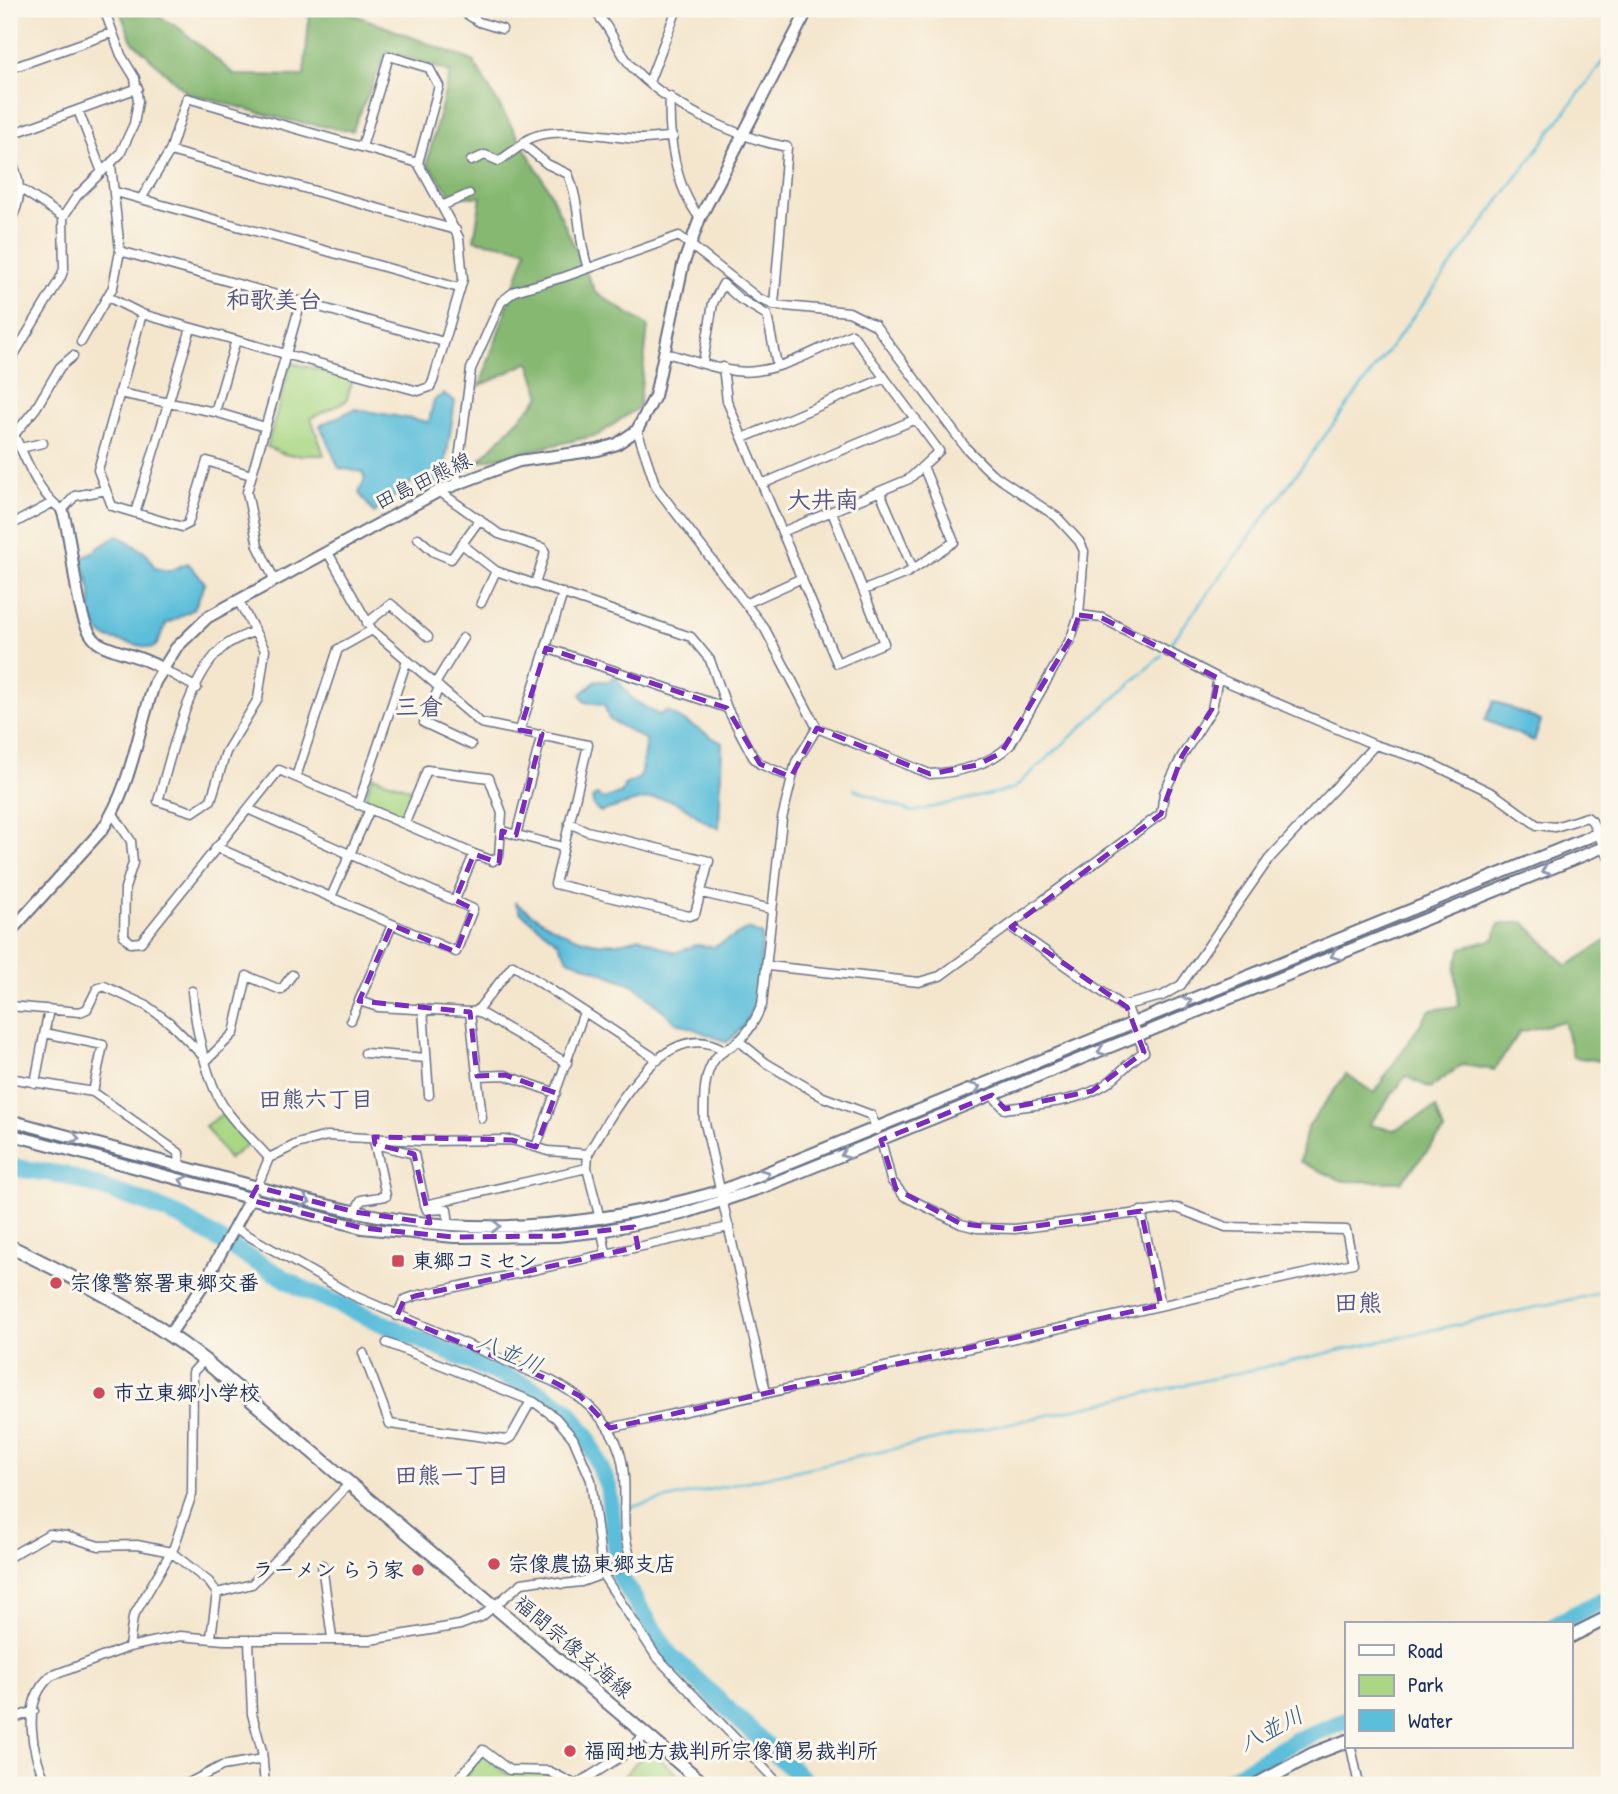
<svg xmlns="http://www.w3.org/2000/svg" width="1618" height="1794" font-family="'Patrick Hand','Klee One',sans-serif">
<rect width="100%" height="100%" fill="#fbf7ec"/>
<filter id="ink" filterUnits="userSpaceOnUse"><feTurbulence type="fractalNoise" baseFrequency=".0143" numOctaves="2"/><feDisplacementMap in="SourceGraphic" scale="14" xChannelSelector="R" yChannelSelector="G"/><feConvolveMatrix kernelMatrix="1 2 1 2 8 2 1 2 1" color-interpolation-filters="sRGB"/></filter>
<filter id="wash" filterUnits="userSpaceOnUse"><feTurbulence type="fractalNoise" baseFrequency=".00686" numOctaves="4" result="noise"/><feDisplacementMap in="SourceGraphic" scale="28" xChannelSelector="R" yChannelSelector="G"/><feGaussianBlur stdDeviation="1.57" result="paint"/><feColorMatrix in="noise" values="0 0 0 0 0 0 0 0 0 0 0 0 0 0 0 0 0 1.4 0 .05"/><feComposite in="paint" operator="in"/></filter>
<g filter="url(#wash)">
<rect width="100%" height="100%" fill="#f4e6cd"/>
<path fill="#a9d784" stroke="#628371" stroke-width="2" d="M291 363 353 378 346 401 311 418 324 455H287L267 447Z
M372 776 414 790 404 815 399 818 364 802Z
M224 1113 250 1142 229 1159 205 1126Z
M648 1749 690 1785H616Z
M483 1754 506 1773 541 1772 572 1785H458Z"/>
<path fill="#86b872" stroke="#507468" stroke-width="2" d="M119 9H146L179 28 235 75 304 76 310 9H340L473 61 547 186 595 292 648 326 639 407 598 435 478 462 541 396 529 362 480 386 527 249 474 240 481 197 452 196 427 163 450 72 387 51 352 131 287 120 187 93 132 41Z
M1524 922 1567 966 1609 939V1062L1573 1057 1564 1021 1520 1032 1494 1070 1462 1065 1430 1088 1406 1076 1369 1125 1394 1130 1436 1108 1444 1131 1401 1182 1343 1181 1300 1162 1307 1128 1346 1074 1374 1093 1430 1010 1459 1006 1455 969 1461 948 1495 939 1499 924Z"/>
<path fill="#5bbeda" stroke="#3b769c" stroke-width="2" d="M444 394 455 401 443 479 427 489 413 481 374 513 359 493 365 478 362 472 339 468 320 425 355 409 429 422 434 400Z
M118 535 147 554 155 568 169 571 188 563 205 583 194 609 166 624 156 646 151 648 107 638 99 632 90 616 91 591 82 559Z
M614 675 633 700 659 715 667 711 722 743 719 828C703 823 695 813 681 805 655 790 626 805 600 812L594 807 592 798 597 795 603 799 622 793 624 785 640 778 646 740 609 719 604 704 585 702 581 694 596 681H610Z
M1494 701 1541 721 1534 741 1485 720Z
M515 902C550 928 595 957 639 937L675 953 696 945 714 947 748 929 762 935C760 975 762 1017 727 1042L676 1022 634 985 568 959 558 942 520 912Z"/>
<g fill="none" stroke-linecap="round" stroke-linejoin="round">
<path stroke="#5bbeda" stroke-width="2.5" d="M1168 647 1609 53
M757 749 763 758 785 767
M854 789 911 812 1013 789 1162 655
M631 1507 1609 1291"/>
<path stroke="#5bbeda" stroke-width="18" d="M9 1167 64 1175 147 1203 182 1218 301 1288 534 1389 567 1410 586 1435 608 1486 619 1575 669 1654 809 1785
M1556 1624 1609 1597
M1221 1785 1295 1741 1347 1720"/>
</g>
</g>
<g filter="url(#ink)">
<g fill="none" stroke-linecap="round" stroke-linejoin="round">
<g stroke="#676f85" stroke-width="11">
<path id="street" d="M459 9 479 22 502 29
M591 9C610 24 616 48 631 66 665 104 737 138 787 147L774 305
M9 69 111 33
M649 82 677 9
M670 97C668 137 675 187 700 218
M78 110 102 172
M9 135 138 88
M362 147 389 56 429 68 439 86 418 163
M170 151 456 230
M9 155C21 180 24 199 9 223
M471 161 485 155 499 161 523 144
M21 189 63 217
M116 192 459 288
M444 205 469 194
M120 251 444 342
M588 268C577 237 581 205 568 174L547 164 523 144C539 122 615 138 640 139 651 139 662 137 673 137
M108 297 142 314 418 391 430 387 433 381 463 279 459 238 418 163 187 98 170 151 141 199
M142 314 98 470 112 506 182 527 188 524 207 461 251 475
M81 342 113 287 120 251 111 165
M666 353C693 360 728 375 756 371 789 367 822 347 852 334L939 451 909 479 782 532
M73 356 60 367 36 408 14 435C28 462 36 491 62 510L75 496 106 490
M703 362 713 303 723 284 740 299 767 315 777 365
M9 363 60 279 64 269 63 217 77 196 120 154 134 124 138 101 135 78 121 55 104 9
M723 367 727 401 837 663 884 643 832 512
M119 393 215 412 265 427
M215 412 236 340
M743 438 885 378
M20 448 43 443
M456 482 471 369 501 302 515 291 564 277 679 236 758 298 774 305 849 312 875 325 966 448 991 473 1057 517 1079 541 1084 551 1079 615 1071 638 1010 745C989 765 958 773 930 774L817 728 765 629 656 487 637 430
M762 484 916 419
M439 491 499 534 543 548 545 552 535 584
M880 492 913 569
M135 513 191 328
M9 526 52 503
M418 538 434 552 451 559 480 519
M463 545 496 571 691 637 710 660 727 708 753 757 760 764 791 777
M327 551 372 630 481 723 588 745 555 884 689 916 695 914 709 861 587 831 569 823
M274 579 258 546 247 492 301 301
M864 590 907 573 954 542 923 466
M238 600 265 650 258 699 226 752 211 800 193 812 158 801C171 757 188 674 226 645 234 639 246 635 255 631
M481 603 496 571
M747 603 802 578
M1079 615 1102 618 1218 678 1375 745 1424 760 1494 794 1537 825 1555 827 1587 817 1592 821 1609 858
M367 623 391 604 428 637
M546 648 727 708
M161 668 197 688
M435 684 463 638
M439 687 424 723 471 745
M520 730 563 593
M296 777 338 649 372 630
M358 805 407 660
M113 814 131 841 133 863 125 888 124 936 131 943 141 942 279 770 474 854 493 861 499 856 502 813 489 778 427 770 405 823
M502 831 563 847
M516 835 542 734
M216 847 456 952 473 909 248 809
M702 893 771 909
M331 897 370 809
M455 900 474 854
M392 925 359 1001 378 1007 470 1012 477 1011 513 965 658 1060
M1011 927 1122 1006 1162 996 1181 985 1269 859 1375 745
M768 966 919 982 940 976 1161 814 1164 793 1182 756 1212 709 1218 678
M192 991C195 1024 206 1083 226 1110 238 1127 255 1142 269 1158
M9 1006 80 1012 87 1009 97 989 104 986 147 1006 169 1022 207 1060
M423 1009 429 1095
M477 1011 567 1063
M470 1012 482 1118
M351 1020 359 1001
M45 1033 103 1045 93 1092
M739 1041 766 1063 823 1097 871 1115 877 1130
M365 1053 426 1058
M207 1060 234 1033 247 976 281 990 292 975
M477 1076 505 1075 556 1093
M9 1078 93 1092 179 1153 180 1167
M35 1083 49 1009
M992 1095 1005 1109C1038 1104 1077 1103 1106 1084 1120 1074 1129 1061 1144 1052L1127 1007
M375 1144 414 1154 425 1205 587 1168
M536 1147 584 1012
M257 1187 269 1158 297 1144 327 1136 422 1141 512 1140 548 1151 588 1154
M425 1205 427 1210 447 1209 449 1225
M1141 1211 1161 1305
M355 1212 361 1200 386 1196 374 1140
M600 1219 587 1168 588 1154C613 1112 665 1014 724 1050
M602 1231 606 1254
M397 1316 404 1300 415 1296 729 1227
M387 1343 534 1402 556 1418 573 1438 591 1480 603 1575 656 1656 780 1785
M363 1353 390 1424 506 1440 511 1437 531 1401
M766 1392 704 1119C704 1101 703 1074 715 1059 721 1051 730 1048 737 1042 749 1033 756 1018 762 1005L782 819 796 762 817 728
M610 1428 1353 1263 1346 1230 1226 1227 1177 1208 1015 1229 977 1228 961 1224 904 1196 891 1180 881 1140
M9 1557 49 1534 66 1536 99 1546 137 1545 171 1552 209 1582 217 1593 211 1637
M322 1565 332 1638
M217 1593 252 1584 350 1483
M249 1641 252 1714 262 1751 265 1785
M129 1647 133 1617 174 1547 192 1494 193 1372 204 1360
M9 1720 34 1711
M1351 1747 1359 1785
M47 1785C32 1753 20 1702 51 1676L129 1647 180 1636 224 1640H370L460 1625 481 1617 522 1583 542 1580 563 1584 581 1582 633 1563C620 1535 626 1506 624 1477 622 1430 590 1401 552 1381L352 1295 235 1228
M185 1785 222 1766 263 1759
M453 1785 483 1750 509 1770 549 1771 576 1785 625 1754 645 1735"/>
</g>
<g stroke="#676f85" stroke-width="14">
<path id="secondary" d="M9 430 14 435
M62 510C75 542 73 629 100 644 120 654 140 655 161 668
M9 933 102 830C132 785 137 733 155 682L176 648 208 617 439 491 519 461 598 450 617 444 637 430 655 396 683 265 700 218 808 9
M9 1120C90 1142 172 1164 254 1186 319 1204 384 1221 451 1225 544 1231 633 1216 723 1190L1609 829
M9 1134 362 1228 454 1237 557 1236 602 1231 682 1214 761 1188 1609 845
M170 1334 205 1282 252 1195"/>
</g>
<g stroke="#676f85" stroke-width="16">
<path id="primary" d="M9 1246C78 1279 143 1313 204 1360L705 1785
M1571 1636 1609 1617
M1256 1785 1313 1754 1347 1741"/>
</g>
<use href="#street" stroke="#fff" stroke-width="8"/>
<use href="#secondary" stroke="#fff" stroke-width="10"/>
<use href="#primary" stroke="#fff" stroke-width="12"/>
</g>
<defs><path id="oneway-chevron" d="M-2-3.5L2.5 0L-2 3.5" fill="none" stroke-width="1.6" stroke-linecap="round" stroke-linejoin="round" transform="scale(1.75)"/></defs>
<g stroke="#8d97ae">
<use href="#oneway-chevron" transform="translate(1546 870) rotate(158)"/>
<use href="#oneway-chevron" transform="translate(1335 955) rotate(157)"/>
<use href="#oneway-chevron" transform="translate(1187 1002) rotate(-22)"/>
<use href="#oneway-chevron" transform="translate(1102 1051) rotate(158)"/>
<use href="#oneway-chevron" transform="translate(976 1088) rotate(-23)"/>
<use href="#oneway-chevron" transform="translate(75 1138) rotate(15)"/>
<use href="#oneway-chevron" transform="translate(845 1154) rotate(158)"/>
<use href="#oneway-chevron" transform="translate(765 1174) rotate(-21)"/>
<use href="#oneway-chevron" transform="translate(184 1181) rotate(-164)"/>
<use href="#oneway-chevron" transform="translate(306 1201) rotate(14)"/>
<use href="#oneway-chevron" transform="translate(496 1226)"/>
</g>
</g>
<path fill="none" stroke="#7b2cbf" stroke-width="5" stroke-dasharray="14 9" stroke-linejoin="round" d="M1079 615 1102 618 1218 678 1212 709 1182 756 1161 814 1011 927 1127 1007 1144 1052 1092 1091 1005 1109 992 1095 881 1140 896 1189 961 1224 1015 1229 1141 1211 1161 1305 610 1428 580 1396 552 1381 397 1316 404 1300 415 1296 638 1247 634 1227 557 1236 454 1237 362 1228 250 1200 257 1187 355 1212 430 1223 414 1154 375 1144 374 1137 512 1140 536 1147 556 1093 505 1075 477 1076 470 1012 359 1001 392 925 456 952 473 909 455 900 474 854 499 863 502 831 516 835 542 734 520 730 546 648 727 708 760 764 791 777 817 728 930 774 977 765 1001 753 1071 638Z"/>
<g fill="#d1495b" stroke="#fbf7ec" stroke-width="2.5">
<rect x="391" y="1254" width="14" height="14" rx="3.5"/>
<circle cx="56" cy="1283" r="7"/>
<circle cx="99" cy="1393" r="7"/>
<circle cx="494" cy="1564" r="7"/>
<circle cx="418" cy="1570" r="7"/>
<circle cx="570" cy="1751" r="7"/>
</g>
<g text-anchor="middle" stroke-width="6" stroke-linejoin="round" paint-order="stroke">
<g font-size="21" fill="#1b2f5e" stroke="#fbf7ec">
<text transform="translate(423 481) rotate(-26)" y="7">田島田熊線</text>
<text transform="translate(573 1647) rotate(40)" y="7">福間宗像玄海線</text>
</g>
<g font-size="21" font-weight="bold" fill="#1b2f5e" stroke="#fbf7ec" text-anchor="start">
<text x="412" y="1268">東郷コミセン</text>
<text x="70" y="1290">宗像警察署東郷交番</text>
<text x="113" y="1400">市立東郷小学校</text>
<text x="508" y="1571">宗像農協東郷支店</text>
<text x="404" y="1577" text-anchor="end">ラーメン らう家</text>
<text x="584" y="1758">福岡地方裁判所宗像簡易裁判所</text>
</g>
<g font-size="23" font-weight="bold" fill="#535386" stroke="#fbf7ec">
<text x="316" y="1107">田熊六丁目</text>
<text x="452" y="1483">田熊一丁目</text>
</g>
<g font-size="23" font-style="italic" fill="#2e5a83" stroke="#fbf7ec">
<text transform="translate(510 1353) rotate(24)" y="8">八並川</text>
<text transform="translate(1271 1729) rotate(-28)" y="8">八並川</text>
</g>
<g font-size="24" font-weight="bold" fill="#535386" stroke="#fbf7ec">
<text x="274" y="308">和歌美台</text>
<text x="823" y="508">大井南</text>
<text x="419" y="715">三倉</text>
<text x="1358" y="1311">田熊</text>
</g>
</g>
<rect width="1618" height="1794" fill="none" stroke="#fbf7ec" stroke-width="35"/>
<rect x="1345" y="1622" width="228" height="126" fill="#fbf7ec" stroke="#a1a7b3" stroke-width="2"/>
<rect x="1359" y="1645" width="35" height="10" fill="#ffffff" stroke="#a1a7b3" stroke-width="2"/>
<text x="1408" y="1658" font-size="21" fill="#1b2f5e">Road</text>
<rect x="1359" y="1675" width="35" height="21" fill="#a9d784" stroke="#a1a7b3" stroke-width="2"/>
<text x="1408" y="1692" font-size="21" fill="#1b2f5e">Park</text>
<rect x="1359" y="1710" width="35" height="21" fill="#5bbeda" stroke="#a1a7b3" stroke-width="2"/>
<text x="1408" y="1728" font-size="21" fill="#1b2f5e">Water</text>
</svg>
